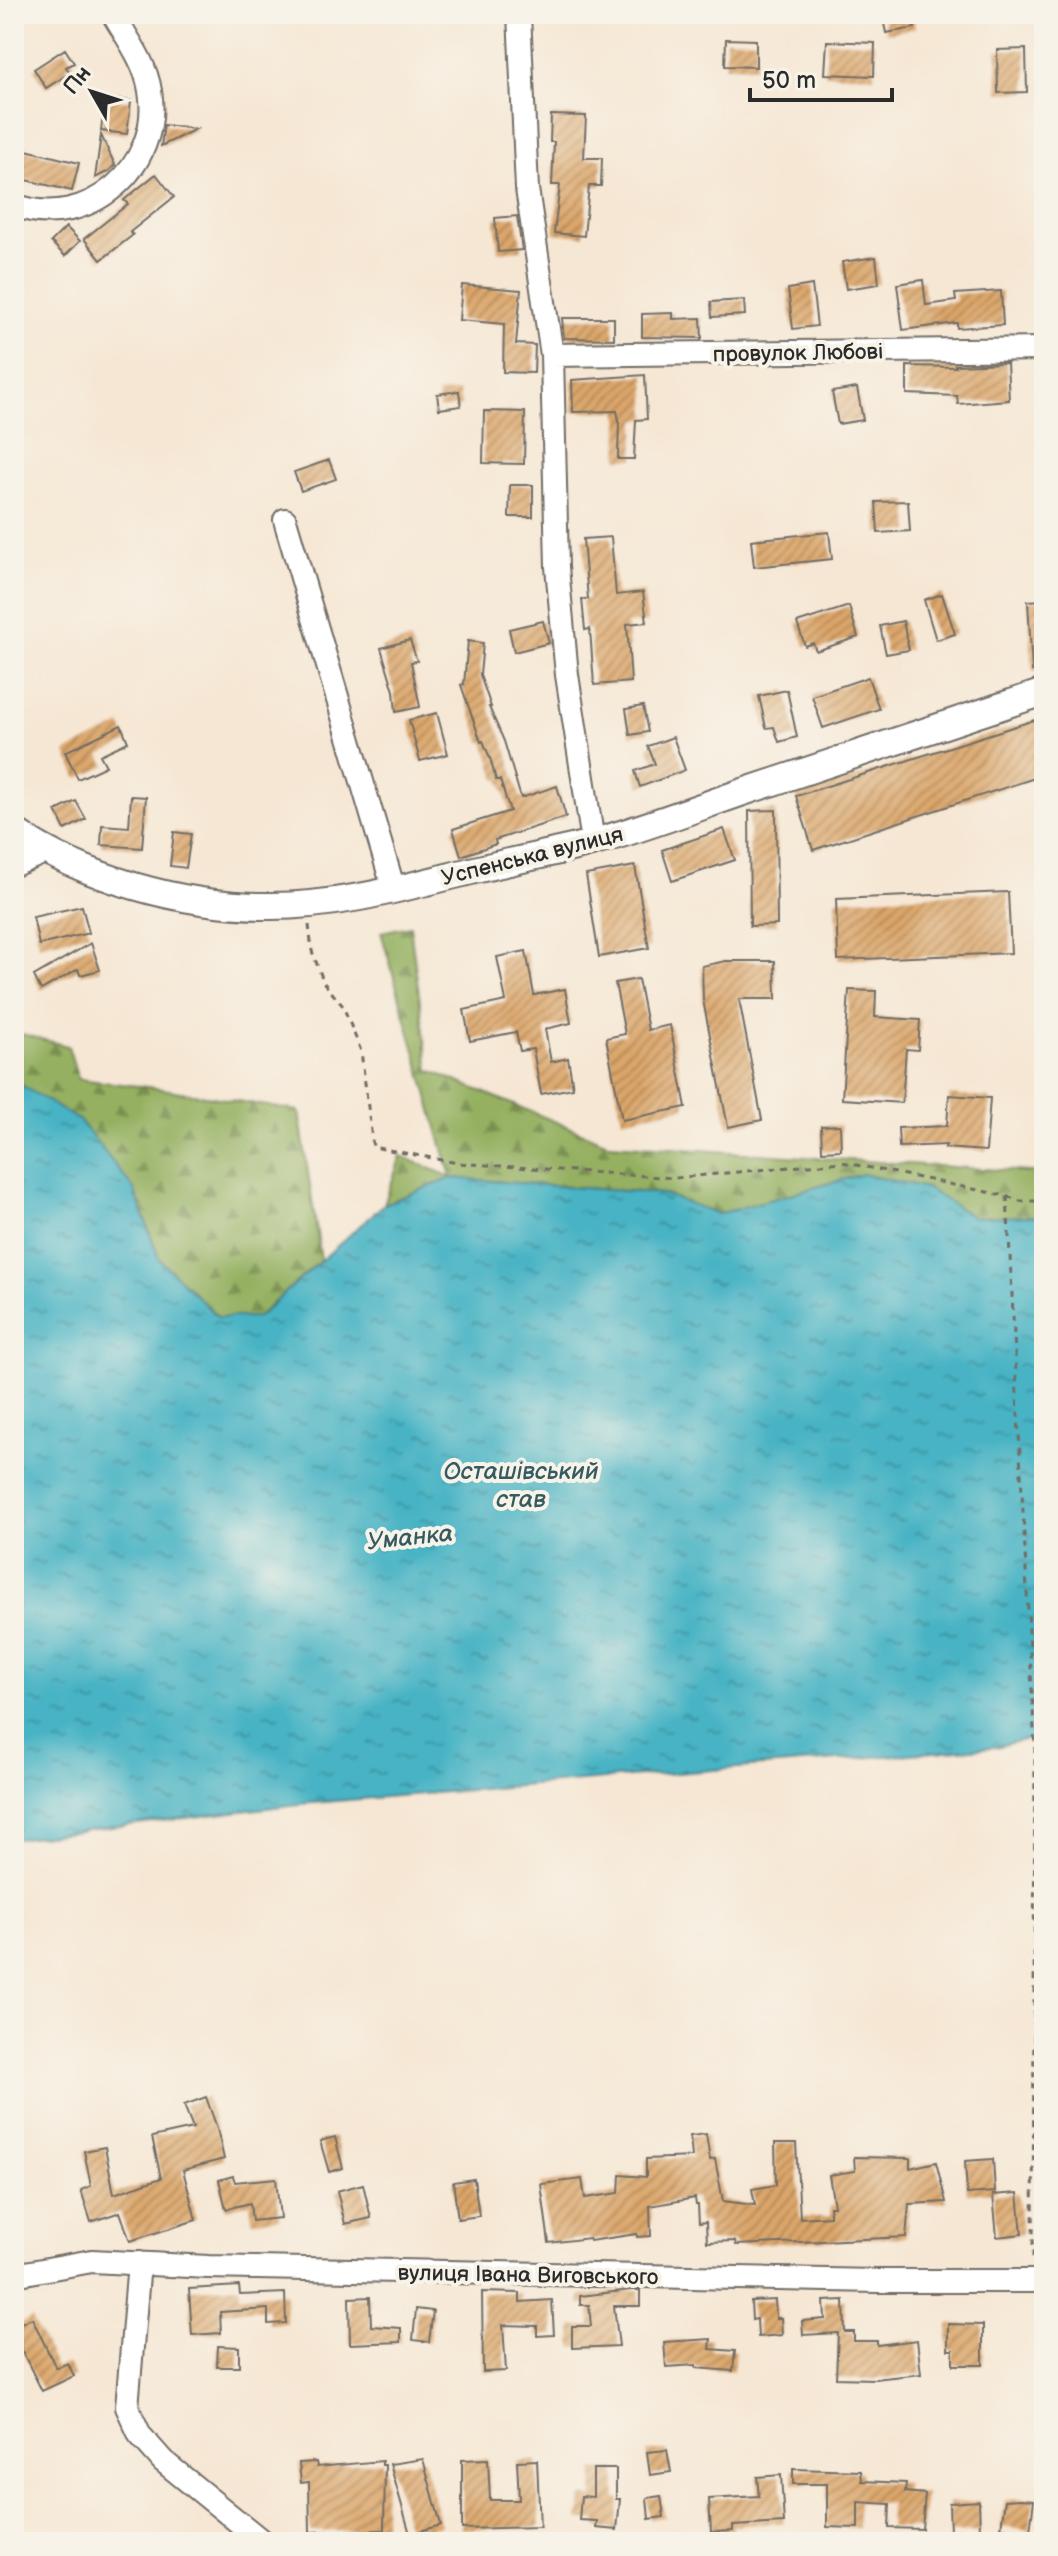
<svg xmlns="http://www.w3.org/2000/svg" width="1058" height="2556" font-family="'Balsamiq Sans',sans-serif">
<defs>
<pattern id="forest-firs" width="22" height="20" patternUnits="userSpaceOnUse" patternTransform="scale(2)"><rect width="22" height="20" fill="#94b061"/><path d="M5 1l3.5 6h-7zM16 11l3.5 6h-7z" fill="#798f50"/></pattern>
<pattern id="water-ripples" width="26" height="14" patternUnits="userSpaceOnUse" patternTransform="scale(2)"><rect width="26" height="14" fill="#47b3c4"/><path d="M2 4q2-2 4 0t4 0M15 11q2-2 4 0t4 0" fill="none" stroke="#3b929f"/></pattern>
<pattern id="building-hatch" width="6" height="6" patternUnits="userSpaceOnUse" patternTransform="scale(2)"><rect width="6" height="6" fill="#dba66a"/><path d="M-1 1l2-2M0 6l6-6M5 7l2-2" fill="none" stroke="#b28757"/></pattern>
</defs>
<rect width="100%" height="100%" fill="#f7f3e8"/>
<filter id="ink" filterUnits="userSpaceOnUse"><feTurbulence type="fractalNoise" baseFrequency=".0125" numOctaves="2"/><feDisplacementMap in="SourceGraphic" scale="16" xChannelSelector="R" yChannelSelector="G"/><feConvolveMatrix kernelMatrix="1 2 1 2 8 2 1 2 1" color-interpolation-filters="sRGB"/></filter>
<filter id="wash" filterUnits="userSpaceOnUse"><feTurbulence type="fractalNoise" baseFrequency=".006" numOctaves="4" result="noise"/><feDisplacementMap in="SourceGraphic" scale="32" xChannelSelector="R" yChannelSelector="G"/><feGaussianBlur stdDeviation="1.8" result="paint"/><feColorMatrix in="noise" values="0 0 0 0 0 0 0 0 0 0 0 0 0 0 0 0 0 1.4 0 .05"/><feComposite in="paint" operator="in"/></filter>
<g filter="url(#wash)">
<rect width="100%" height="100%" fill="#f6e7d4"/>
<path fill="url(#forest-firs)" stroke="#606e46" stroke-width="2" d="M410 926 429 1070 610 1144 1044 1173V1216L973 1217 926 1188 863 1174 718 1214 664 1194 452 1178 384 1204 401 1156 451 1177 381 932Z
M14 1032 68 1046 78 1079 156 1088 299 1111 321 1260 258 1317H218L159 1259 134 1189 18 1083 14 1085Z"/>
<path fill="url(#water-ripples)" stroke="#396f78" stroke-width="2" d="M18 1083 80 1121 134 1189 159 1259 218 1317H258L384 1204 452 1178 664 1194 718 1214 863 1174 926 1188 973 1217 1044 1216V1735L995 1747 299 1804 14 1839V1085Z"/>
<g id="blocks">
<path fill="url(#building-hatch)" d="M882 14H913L915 28 886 33Z
M726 39 756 40V67L725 66Z
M827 41 875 43 874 76 825 74Z
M65 49 74 63 66 67 70 73 46 88 34 69Z
M1026 49 1027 92 998 93 997 50Z
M105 98 131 101 127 134 101 131Z
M551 115 586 116 584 158H602L601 186H589L584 236 554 233 560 185H552L554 142H550Z
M164 125 196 129 161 146Z
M101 135 115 165 109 171 95 178Z
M26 150 79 163 72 191 18 178Z
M156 174 174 197 130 232 133 235 101 260 84 239 128 204 124 200Z
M517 216 522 250 498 252 495 218Z
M66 227 80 241 65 256 51 242Z
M876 257 879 284 846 289 842 262Z
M923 280 926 305 956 301 955 294 1001 291 1003 325 957 328V323L903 330 897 284Z
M462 285 521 290 516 344 535 345 534 373 503 372 504 324 459 320Z
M812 285 817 326 793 329 788 289Z
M744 300 745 315 712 317 711 302Z
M673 313V319L701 318 702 338 642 337V314Z
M562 318H614V339L564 338Z
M1007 363 1009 400 958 404 957 396 907 394V366L956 367 955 365Z
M645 375 647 419 636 420 634 459H618L619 420 617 411 573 412 572 380Z
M857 388 863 420 838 424 832 392Z
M459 391 461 406 439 409 437 394Z
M484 411 525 412 524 464 483 463Z
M329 460 336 479 301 491 294 472Z
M510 485H533V517H509Z
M908 501 910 531 878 533 876 502Z
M829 532 832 559 754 567 751 540Z
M611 537 616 595 643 592 647 622 627 624 631 682 594 685 590 629 585 630 582 599H588L583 539Z
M942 594 955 634 936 640 924 600Z
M1044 600V671H1032L1028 601Z
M849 606 858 637 816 651 813 643 805 646 797 623Z
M543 621 549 643 514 652 509 629Z
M903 621 909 650 886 654 880 626Z
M410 640 417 661 411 662 420 707 396 712 394 691 381 648Z
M468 641 483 643 480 675 491 707H489L504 741 521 798 557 786 566 817 495 840 496 844 461 856 453 829 510 811 500 780H496L490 758 483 741 481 742 461 685 464 684Z
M868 677 879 709 823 728 812 696Z
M787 690 797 737 779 742 774 727 766 728 759 696Z
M643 706 648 732 630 735 626 709Z
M437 713 448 754 420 761 409 720Z
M1044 717V775L813 850 796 796Z
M121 725 128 742 100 755 106 766 78 779 65 752Z
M673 737 685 770 640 787 635 771 655 764 648 746Z
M131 796 146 797 142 848 101 845 102 825 129 827Z
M76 801 86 819 65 830 56 811Z
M776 810 777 925 750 926 749 811Z
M724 829 735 860 672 881 662 850Z
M174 832 191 834 186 868 170 866Z
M635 866 649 948 599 957 586 875Z
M1008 892 1011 953 838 960 836 899Z
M82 906 89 933 39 945 33 917Z
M91 943 100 970 80 975 78 969 41 990 34 976Z
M526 951 534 995 565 989 571 1023 545 1029 551 1062 568 1058 573 1088 541 1094 533 1049 520 1051 516 1032 470 1041 464 1010 506 1001 497 957Z
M726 961H775L776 999H739L762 1120 728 1127 703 1000 702 966Z
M638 979 648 1030 670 1025 686 1107 622 1120 606 1038 625 1034 615 983Z
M849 990 876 991 875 1017 920 1020 918 1050 906 1049 902 1103 842 1099Z
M949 1095 990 1098 986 1151 945 1148 946 1145 899 1147 898 1128 947 1126Z
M840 1125 841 1150 822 1151 821 1126Z
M206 2097 217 2128 224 2159 183 2170 196 2220 130 2241 120 2212 91 2222 81 2190 91 2186 84 2151 105 2147 114 2194 161 2178 152 2137 193 2128 184 2105Z
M706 2134 710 2160 715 2159 723 2201 755 2205 752 2189 776 2185 775 2143H796L800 2218 830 2216V2206H834L829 2175 855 2171 854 2157 910 2158V2168L936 2162 946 2202 909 2204 906 2237 736 2245 735 2241 707 2242 706 2222 699 2223 698 2205H696L695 2198 650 2206 651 2236 637 2237V2234L590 2241 589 2238 549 2243 541 2184 582 2179 585 2198 619 2193 620 2175 646 2177V2159L692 2157 690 2136Z
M335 2137 343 2168 329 2172 320 2141Z
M993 2159 995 2192 967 2194 965 2161Z
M233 2176 235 2182 276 2178 280 2218 252 2221 250 2203 226 2209 219 2180Z
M474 2179 479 2216 458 2219 453 2182Z
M363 2184 371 2218 345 2224 337 2191Z
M1018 2193 1022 2234 997 2237 993 2195Z
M239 2286 240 2295 285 2293 286 2323 268 2324V2309L220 2312 221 2333 192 2335 189 2289Z
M631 2290H640V2306H614L619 2346 572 2348V2326H591L589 2305H580V2296Z
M482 2292 520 2293V2302L552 2300 554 2335 537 2336V2326L503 2325 506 2371 483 2372Z
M370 2297 371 2326 401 2328V2342L350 2344 349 2298Z
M775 2300 776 2318H781L782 2335 758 2337 757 2319 752 2320 751 2301Z
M844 2300 845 2332H854V2341H877V2345L917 2340 921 2374 874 2379 836 2378 838 2333 803 2335 802 2321 825 2319 824 2301Z
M416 2309 433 2311 429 2342 413 2340Z
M32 2318 56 2368 68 2363 74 2376 42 2391 14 2335V2326Z
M948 2324 983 2325V2365H953V2350H948Z
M711 2339 710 2349 735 2351 733 2371 696 2368V2365L666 2367 664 2342Z
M218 2346 239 2347V2367H217Z
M667 2450 671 2472 650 2475 647 2452Z
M423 2459 441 2525 410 2534 390 2464Z
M488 2459 490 2500H519L517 2461 537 2460 540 2527 462 2529V2460Z
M382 2461V2465H385L384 2530 310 2532 309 2482 301 2483 299 2463 316 2462 317 2467Z
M593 2469H616V2499H620L617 2530 596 2528 597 2521 579 2520 581 2496 593 2497Z
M793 2469 861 2471 862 2481 906 2483 905 2492 925 2494 922 2529 889 2528 890 2504 858 2502V2528L827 2527V2484H793Z
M781 2475 784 2523 733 2526V2531L711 2532 709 2499 759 2496 757 2477Z
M661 2496 664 2517 649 2519 647 2498Z
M1021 2499 1034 2500 1030 2531 1001 2527 1005 2500Z
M979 2501 980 2532 950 2533 949 2503Z"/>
</g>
</g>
<g filter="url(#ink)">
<use href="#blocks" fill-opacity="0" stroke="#726d66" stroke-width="2"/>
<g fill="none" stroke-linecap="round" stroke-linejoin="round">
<g stroke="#726d66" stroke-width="26">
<path id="minor" d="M519 14 527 189 552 355 1044 349
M14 205C87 233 163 166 150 91 146 63 127 38 113 14
M552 355 557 567 567 675 593 842
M285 520 394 890
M14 865 47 851
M139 2263 127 2407 140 2435 163 2461 263 2542
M14 2275 92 2261 208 2267 877 2281H1044"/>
</g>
<g stroke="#726d66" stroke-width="30">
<path id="tertiary" d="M14 831C83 878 182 906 266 906 339 907 409 886 479 869 516 860 554 853 591 843 641 829 691 810 740 793 841 759 943 726 1044 692"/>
</g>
<path stroke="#726d66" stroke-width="3" stroke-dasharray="6 6" stroke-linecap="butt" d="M309 925 312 951 324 983 343 1006 361 1051 373 1147 458 1163 675 1178 842 1162 1007 1196 1020 1201H1044
M1007 1196 1035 1749 1033 2262"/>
<use href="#minor" stroke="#fff" stroke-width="22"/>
<use href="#tertiary" stroke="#fff" stroke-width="26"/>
</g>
</g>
<g text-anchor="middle" stroke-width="8" stroke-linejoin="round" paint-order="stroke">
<g font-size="22" fill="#2b2b2b" stroke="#f7f3e8">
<text transform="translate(798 352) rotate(-1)" y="8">провулок Любові</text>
<text transform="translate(532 855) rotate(-14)" y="8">Успенська вулиця</text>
<text transform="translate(528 2274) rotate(1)" y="8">вулиця Івана Виговського</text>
</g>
<g font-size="24" font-style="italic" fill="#355b61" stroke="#f7f3e8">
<text x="521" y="1479">Осташівський<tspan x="521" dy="28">став</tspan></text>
<text transform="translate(410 1537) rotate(-6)" y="8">Уманка</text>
</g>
</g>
<rect width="1058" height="2556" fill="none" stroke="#f7f3e8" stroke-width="48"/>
<g transform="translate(92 92) rotate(309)" stroke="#f7f3e8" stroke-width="6" paint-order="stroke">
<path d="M0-6L14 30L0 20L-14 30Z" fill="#2b2b2b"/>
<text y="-12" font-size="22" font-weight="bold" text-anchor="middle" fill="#2b2b2b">Пн</text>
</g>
<path d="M750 88v12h142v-12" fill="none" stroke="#2b2b2b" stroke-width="4"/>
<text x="762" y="88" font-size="24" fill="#2b2b2b" stroke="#f7f3e8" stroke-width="6" paint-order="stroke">50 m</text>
</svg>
